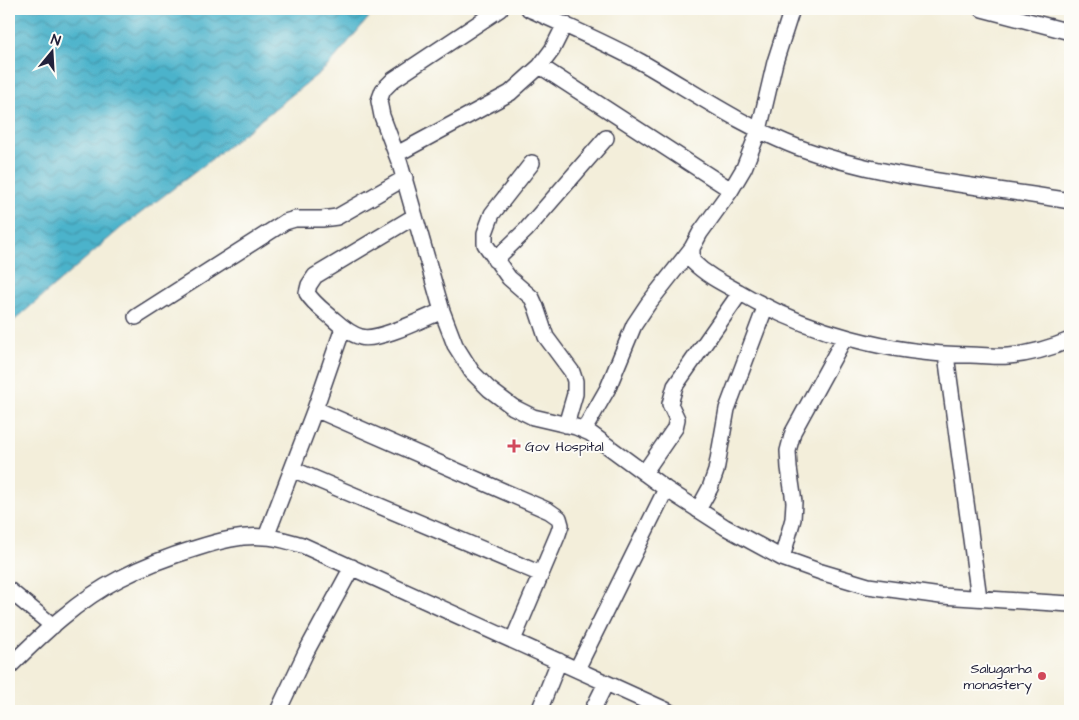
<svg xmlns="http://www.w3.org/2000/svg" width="1079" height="720" font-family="'Architects Daughter',sans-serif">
<defs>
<pattern id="water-waves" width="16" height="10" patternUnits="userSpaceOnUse" patternTransform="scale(1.25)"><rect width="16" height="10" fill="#4cb3cb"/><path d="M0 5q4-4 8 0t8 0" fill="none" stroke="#3f91a6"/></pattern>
</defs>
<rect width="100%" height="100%" fill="#fdfcf7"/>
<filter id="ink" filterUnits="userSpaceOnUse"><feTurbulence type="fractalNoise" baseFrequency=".02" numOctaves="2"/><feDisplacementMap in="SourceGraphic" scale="10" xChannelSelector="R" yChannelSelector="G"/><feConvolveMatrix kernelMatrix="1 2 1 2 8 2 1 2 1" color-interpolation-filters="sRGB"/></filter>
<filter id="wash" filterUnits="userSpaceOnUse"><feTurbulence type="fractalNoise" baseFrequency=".0096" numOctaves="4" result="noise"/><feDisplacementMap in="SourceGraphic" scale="20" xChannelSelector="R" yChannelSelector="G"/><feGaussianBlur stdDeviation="1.12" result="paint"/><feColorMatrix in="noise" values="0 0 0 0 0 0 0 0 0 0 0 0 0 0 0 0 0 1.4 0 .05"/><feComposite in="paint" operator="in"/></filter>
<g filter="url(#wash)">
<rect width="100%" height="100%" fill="#f3eeda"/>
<path fill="url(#water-waves)" stroke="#376a83" d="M9 9H376L328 66 207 163 121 228 9 325Z"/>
</g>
<g filter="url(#ink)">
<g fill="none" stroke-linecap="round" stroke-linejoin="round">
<g stroke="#414153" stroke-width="18">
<path id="street" d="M500 9 393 80 383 90 379 101 382 116 400 164 442 311 455 345 472 372 489 389 513 407 533 417 576 427 590 433 666 489 725 527 782 558 821 572 868 586 941 596 1070 604
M529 9C567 26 604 42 641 62 692 91 742 126 797 147 884 179 979 185 1070 201
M792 9 775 62 759 130 744 168 731 190 700 233 692 248V261C706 275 722 283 739 292 809 333 890 354 970 355 983 355 996 357 1008 356 1029 354 1051 348 1070 340
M982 9 1070 32
M540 66 731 190
M397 154 510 93 540 66 552 50 565 24
M532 163 492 214 485 233V244L509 278 532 298 536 307 546 337 572 372 575 381V394L566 425
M415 216 315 276 309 285 307 293C313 303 323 310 332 318 340 325 349 334 361 337 378 342 425 318 442 311
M495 260 526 230 606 138
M136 317 285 222 295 219H322L337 217 405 178
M946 355 979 598
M315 409 549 511 559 518 561 525 558 534 513 640
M584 430 608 388 634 325 648 304 692 248
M292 469 541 574
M644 473 675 428 677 419 670 404 675 386 740 293
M698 510 710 488 716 471 727 409 765 308
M266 537 315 409 343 328
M782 558 793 519 794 502 789 468 788 451 793 432 845 337
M9 590 53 626
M9 667C42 634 78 600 119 579 144 566 170 556 197 548 219 541 241 535 264 537 277 537 290 542 302 545L668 711
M577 669 666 489
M278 711 306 652 352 567
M539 711 559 661
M592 711 606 683"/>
</g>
<use href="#street" stroke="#fff" stroke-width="15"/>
</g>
</g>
<g fill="#d1495b" stroke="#fdfcf7" stroke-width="2">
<path d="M511.5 438.5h5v5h5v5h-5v5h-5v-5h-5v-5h5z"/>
<circle cx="1042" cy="676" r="5"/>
</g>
<g text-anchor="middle" stroke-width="4" stroke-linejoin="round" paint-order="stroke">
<g font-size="14" fill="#22223b" stroke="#fdfcf7" text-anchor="start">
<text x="525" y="451">Gov Hospital</text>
<text x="1032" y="673" text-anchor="end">Salugarha<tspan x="1032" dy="16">monastery</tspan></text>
</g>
</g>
<rect width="1079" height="720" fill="none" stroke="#fdfcf7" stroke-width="30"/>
<g transform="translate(52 52) rotate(18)" stroke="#fdfcf7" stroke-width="4" paint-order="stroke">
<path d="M0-4L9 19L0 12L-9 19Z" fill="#22223b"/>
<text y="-8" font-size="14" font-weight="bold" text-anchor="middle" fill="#22223b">N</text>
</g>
</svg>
